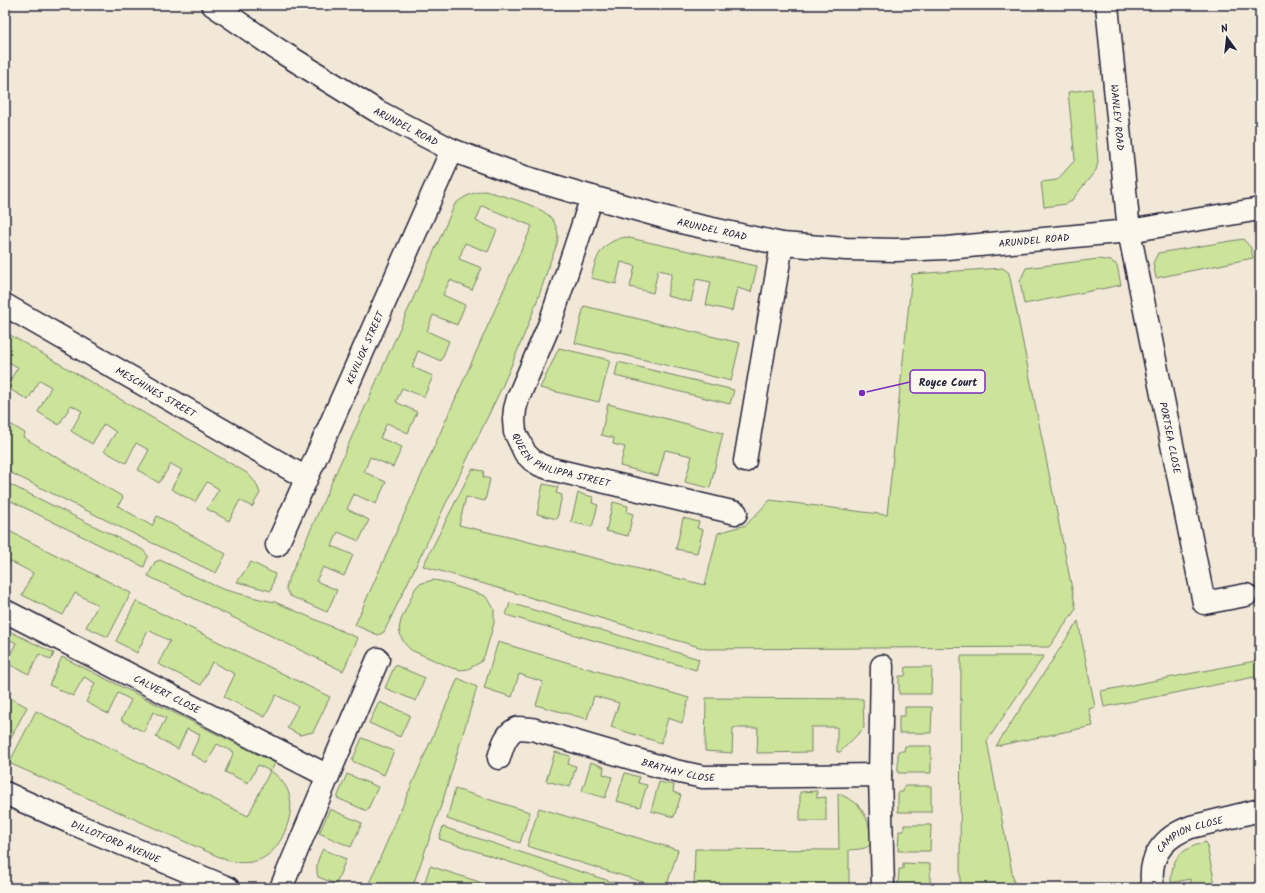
<svg xmlns="http://www.w3.org/2000/svg" width="1265" height="893" font-family="Kalam,sans-serif">
<rect width="100%" height="100%" fill="#f2e8d7"/>
<filter id="ink" filterUnits="userSpaceOnUse"><feTurbulence type="fractalNoise" baseFrequency=".025" numOctaves="2"/><feDisplacementMap in="SourceGraphic" scale="8" xChannelSelector="R" yChannelSelector="G"/><feConvolveMatrix kernelMatrix="1 2 1 2 8 2 1 2 1" color-interpolation-filters="sRGB"/></filter>
<g filter="url(#ink)">
<path fill="#cbe49a" stroke="#76836a" d="M1092 89 1098 162 1096 170 1072 200 1066 204 1044 207 1041 182 1057 180 1075 160 1068 92Z
M485 191C501 195 543 206 552 219 555 223 558 230 558 236 558 244 553 254 550 262 537 305 520 346 502 387L384 632 378 635 355 625 532 226 482 206 476 221 497 230 488 252 465 243 459 259 482 268 472 290 450 280 443 295 465 305 457 325 433 315 427 331 449 341 441 361 418 351 412 367 433 376 424 397 402 388 396 402 417 412 408 433 387 423 380 438 402 447 393 467 370 457 364 472 386 482 376 504 354 494 347 509 369 520 359 541 338 532 332 546 353 555 344 576 323 567 316 581 337 590 327 612 290 596 286 589 287 583 455 204C466 195 472 193 485 191Z
M625 237 757 266 751 292 737 288 732 311 706 305 711 282 696 279 691 302 667 296 672 273 658 270 653 293 630 287 635 266 621 262 616 284 591 278C597 256 600 243 625 237Z
M1243 239 1251 248 1253 258 1156 278 1153 263 1158 253Z
M1098 259 1111 261 1117 265 1121 285 1024 304 1020 281 1026 268Z
M1003 268 1009 273 1076 609 1049 647 706 649 423 566 472 469 484 471 483 477 490 479 485 501 466 497 459 525 705 585 718 533 746 525 770 500 887 515 912 274Z
M584 306 740 343 731 381 575 343Z
M5 332 247 473 256 483 260 493 252 507 240 500 229 521 207 509 219 489 207 482 195 502 171 489 182 470 171 464 159 483 138 470 149 450 136 443 126 463 104 451 116 432 104 424 92 444 71 431 82 411 71 405 59 425 38 412 51 387 40 380 28 400 6 387 18 367 6 361 5 362Z
M559 348 610 360 599 402 540 388Z
M618 362 734 390 730 404 615 376Z
M608 404 723 433 710 488 685 482 692 456 665 450 658 476 620 466 625 447 613 444 614 438 601 435Z
M5 421 25 433 23 437 123 497 118 506 152 526 157 516 226 554 216 573 144 539 5 470Z
M5 482 143 550 148 556 144 567 5 498Z
M543 484 558 487 556 493 562 495 557 519 537 514Z
M578 493 593 497 592 503 598 505 592 527 571 522Z
M613 502 628 506 627 512 633 514 628 536 606 531Z
M683 518 699 522 697 528 703 530 697 553 676 549Z
M5 529 131 593 108 637 86 627 98 605 75 593 63 615 22 595 33 573 10 561 5 571Z
M160 560 222 589 260 599 275 602 358 638 343 671 148 576 155 562Z
M251 562 275 574 271 591 237 582Z
M433 580 440 581 485 596 490 602 494 609V623L485 654 481 662 468 669 461 670 452 668 411 650 405 644 401 637 399 629 401 620 415 589 419 584Z
M136 601 330 697 313 732 300 735 287 728 298 706 276 695 265 717 224 697 235 674 212 662 201 685 158 664 170 641 148 630 137 653 116 641Z
M510 603 699 659 696 670 506 615Z
M1078 621 1095 707 1089 709 1093 726 996 746Z
M5 629 54 653 51 660 39 654 29 674 6 663 16 643 5 637Z
M498 642 689 698 682 723 668 718 661 743 611 727 619 703 594 696 587 719 536 705 543 682 519 674 512 697 484 688Z
M961 656H1044L987 741 1015 888H960Z
M62 657 275 763 271 771C293 787 295 806 285 831 274 858 254 868 226 860L9 763 36 711 248 816 270 771 258 765 248 783 225 772 234 752 217 744 207 763 191 754 200 735 187 729 178 749 156 737 166 718 153 712 144 732 121 720 131 700 118 693 108 714 86 702 95 683 84 677 73 696 49 685Z
M1260 660V676L1104 707 1101 691Z
M395 665 425 678 416 701 385 688Z
M906 667H932L931 694H899V676H905Z
M458 678 477 687 443 800 412 888H367Z
M5 695 27 707 5 749Z
M706 698 863 699 864 728 840 752H837V727H811V752L757 753 758 728H733L732 753 705 751Z
M379 702 410 715 400 737 369 723Z
M905 707H932L931 733H899V716H905Z
M362 738 394 751 384 775 352 761Z
M905 746H931V773H898V751H904Z
M555 752 570 756 568 764 576 766 570 787 546 781Z
M591 762 604 767 603 774 612 777 605 798 582 791Z
M625 773 639 777 638 783 647 785 640 807 616 801Z
M347 774 378 787 367 811 337 798Z
M659 782 674 785 673 792 681 795 674 817 651 811Z
M904 786H931V812H898V792H903Z
M455 789 530 812 520 843 447 819Z
M817 791V798L826 797V821H800V792Z
M838 793C845 797 853 800 858 805 867 815 873 833 870 845 864 850 857 849 849 850V888H694L695 849 839 850Z
M539 808 678 850 666 888H662L527 846Z
M330 809 362 823 351 847 319 833Z
M904 825H931L930 851H898L899 831H904Z
M443 827 631 888H588L439 839Z
M1206 842 1216 888H1192L1190 879 1171 883C1171 856 1182 849 1206 842Z
M323 849 346 859 336 884 318 877C315 866 318 858 323 849Z
M903 863 930 864V888H898L899 869H903Z
M430 866 498 888H423Z"/>
<g fill="none" stroke-linecap="round" stroke-linejoin="round">
<g stroke="#22223b" stroke-width="25">
<g id="minor">
<path id="s1" d="M213 5 280 51 377 111 452 150 524 177 592 197 685 223 782 244 846 249 896 250 947 248 1129 231 1260 209"/>
<path id="s2" d="M1107 5 1129 231 1204 603 1246 595"/>
<path id="s3" d="M592 197 550 323 518 398 515 409 514 420 515 432 525 453 532 460 540 465 551 469 736 513"/>
<path id="s4" d="M5 305 306 478"/>
<path d="M745 461 782 244"/>
<path id="s5" d="M277 545 452 150"/>
<path id="s6" d="M5 611 328 776 281 888"/>
<path id="s7" d="M499 758C502 747 506 731 519 728 523 728 528 729 532 729L675 771 703 777 880 775 883 888"/>
<path d="M880 775 882 666"/>
<path d="M328 776 378 659"/>
<path id="s8" d="M5 793 72 823 228 888"/>
<path id="s9" d="M1153 888C1147 858 1163 837 1191 827L1260 810"/>
</g>
</g>
<use href="#minor" stroke="#fbf7ec" stroke-width="22"/>
</g>
</g>
<g text-anchor="middle" stroke-width="4" stroke-linejoin="round" paint-order="stroke">
<g font-size="10" fill="#22223b" stroke="#fbf7ec">
<text dy="4" stroke="none"><textPath href="#s2" startOffset="113">WANLEY ROAD</textPath></text>
<text dy="4" stroke="none"><textPath href="#s1" startOffset="228">ARUNDEL ROAD</textPath></text>
<text dy="4" stroke="none"><textPath href="#s1" startOffset="552">ARUNDEL ROAD</textPath></text>
<text dy="4" stroke="none"><textPath href="#s1" startOffset="876">ARUNDEL ROAD</textPath></text>
<text dy="4" stroke="none"><textPath href="#s5" startOffset="216">KEVILIOK STREET</textPath></text>
<text dy="4" stroke="none"><textPath href="#s4" startOffset="174">MESCHINES STREET</textPath></text>
<text dy="4" stroke="none"><textPath href="#s2" startOffset="438">PORTSEA CLOSE</textPath></text>
<text dy="4" stroke="none"><textPath href="#s3" startOffset="307">QUEEN PHILIPPA STREET</textPath></text>
<text dy="4" stroke="none"><textPath href="#s6" startOffset="182">CALVERT CLOSE</textPath></text>
<text dy="4" stroke="none"><textPath href="#s7" startOffset="203">BRATHAY CLOSE</textPath></text>
<text dy="4" stroke="none"><textPath href="#s9" startOffset="75">CAMPION CLOSE</textPath></text>
<text dy="4" stroke="none"><textPath href="#s8" startOffset="121">DILLOTFORD AVENUE</textPath></text>
</g>
</g>
<path fill="none" stroke="#7b2cbf" stroke-width="1.5" d="M862 393L910 382"/>
<circle fill="#7b2cbf" stroke="#fbf7ec" stroke-width="1.5" cx="862" cy="393" r="4"/>
<rect fill="#fbf7ec" stroke="#7b2cbf" stroke-width="1.5" x="910" y="370" width="75" height="23" rx="4"/>
<g font-size="11" text-anchor="middle" font-weight="bold" fill="#22223b">
<text x="948" y="386">Royce Court</text>
</g>
<rect width="1265" height="893" fill="none" stroke="#fbf7ec" stroke-width="20"/>
<rect x="10" y="10" width="1245" height="873" fill="none" stroke="#22223b" stroke-width="1.5" filter="url(#ink)"/>
<g transform="translate(1227 38) rotate(345)" stroke="#fbf7ec" stroke-width="3" paint-order="stroke">
<path d="M0-3L7 15L0 10L-7 15Z" fill="#22223b"/>
<text y="-6" font-size="11" font-weight="bold" text-anchor="middle" fill="#22223b">N</text>
</g>
</svg>
